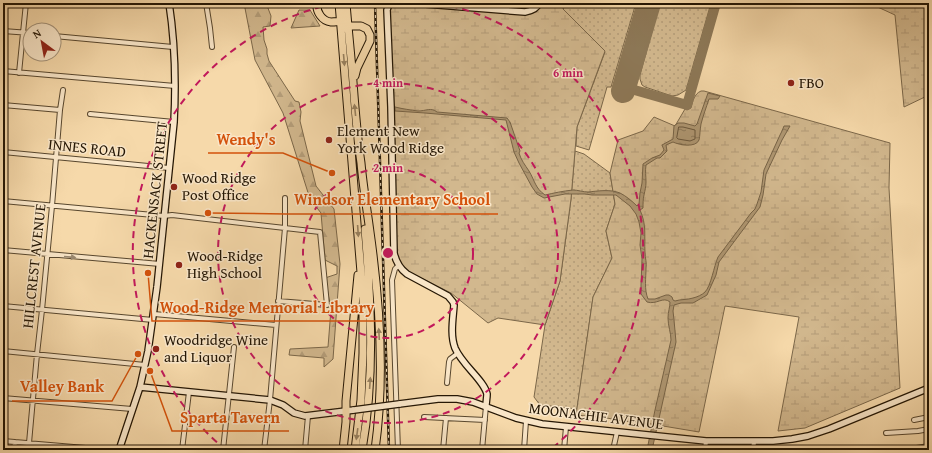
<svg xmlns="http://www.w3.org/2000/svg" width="932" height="453" font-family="'Gentium Book Plus',serif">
<defs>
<pattern id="grass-dots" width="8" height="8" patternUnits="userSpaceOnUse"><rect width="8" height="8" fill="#d2b88e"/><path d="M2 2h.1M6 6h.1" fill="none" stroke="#b49d79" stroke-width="1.8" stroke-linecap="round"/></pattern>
<pattern id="forest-firs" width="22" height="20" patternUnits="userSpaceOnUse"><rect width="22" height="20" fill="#d2b88e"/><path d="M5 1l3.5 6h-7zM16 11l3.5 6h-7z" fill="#b49d79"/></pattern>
<pattern id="wetland-marsh" width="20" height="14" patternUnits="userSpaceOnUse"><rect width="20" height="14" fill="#d2b88e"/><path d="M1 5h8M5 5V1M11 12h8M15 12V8" fill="none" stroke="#b49d79"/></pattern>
<pattern id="water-ripples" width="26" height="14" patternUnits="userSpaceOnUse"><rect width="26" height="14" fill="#af9772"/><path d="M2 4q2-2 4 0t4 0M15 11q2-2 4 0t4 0" fill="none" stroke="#8e7a5b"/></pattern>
</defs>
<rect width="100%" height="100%" fill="#f6d9aa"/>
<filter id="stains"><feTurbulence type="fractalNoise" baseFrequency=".005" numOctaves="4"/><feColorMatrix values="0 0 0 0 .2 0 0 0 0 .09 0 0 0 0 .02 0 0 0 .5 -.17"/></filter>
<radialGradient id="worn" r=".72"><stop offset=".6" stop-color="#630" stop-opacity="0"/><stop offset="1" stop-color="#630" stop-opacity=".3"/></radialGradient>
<path fill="url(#grass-dots)" stroke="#7b6749" d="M565 3H636L611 87H607L589 150 576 146 577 127 605 52 563 9Z
M660 3H711L686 90 678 95 672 96 645 87 642 85 640 79V75Z
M575 151 584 154 610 173 615 204 606 231 612 258 593 297 577 409 540 405 534 397 545 325 560 281 571 199Z"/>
<path fill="url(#forest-firs)" stroke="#7b6749" d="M244 3H266L271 16 270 26 263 27 264 40 267 49V54L269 61 295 101 299 102 301 112 300 121 316 186 334 209 340 264 333 359 324 367V358L289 355 290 349 328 347 331 309 325 278 337 274V266L325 260 321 213 310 199 283 113 255 60Z
M299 10H310L320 26 291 28Z"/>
<path fill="url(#wetland-marsh)" stroke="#7b6749" d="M393 3H432L531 14 543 5V3H565L563 9 605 51 577 127 571 199 560 281 545 325 498 318 488 323 451 293 411 273 398 266 395 260 387 6Z
M869 3H929V95L904 107 895 15Z
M701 91H704L890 143 889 188 900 388 805 428 778 431 799 317 725 306 699 432 639 422 622 421 607 418 576 415 593 297 612 258 606 231 615 204 610 173 618 140 643 131 654 117 675 126 685 109 687 110 691 108C693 101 694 94 701 91Z"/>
<path fill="url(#water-ripples)" stroke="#776346" d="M708 93 720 96 718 99H709C706 108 703 116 701 124 700 129 700 136 699 140 696 148 679 145 673 142L666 145 667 151 660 158H657L646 165C645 171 646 176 646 182 646 187 645 190 644 195 643 199 643 204 643 208L640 210C647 225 644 237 645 252 645 258 647 263 646 268 646 278 644 289 648 299H655L666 295H669L672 297 673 300 675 301C681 299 687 300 693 298 697 297 702 295 705 292 711 286 714 266 718 257L751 213 755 209 757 204 761 192 764 170 780 135 782 131 784 126H790L782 140 766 174 763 195 760 207 719 262 716 275 707 295 693 303H681L674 305 673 311 674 320 676 342 652 450H647L655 410 671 340C671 333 668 326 668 318 668 312 670 307 670 302 663 296 657 305 647 302L641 294V285L642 259 640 245 641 233 639 222 636 214 630 206 616 195H592L585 194H565L544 198 537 194 532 187 519 163 514 152 506 120 425 113 395 111V107C403 109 411 110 418 111 426 111 431 107 437 112L507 118 510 122 520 151 519 153C521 160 525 165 529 171 535 181 535 188 545 195 554 193 563 191 573 190 578 190 583 192 588 192 598 191 610 189 620 193 626 196 632 201 637 206L639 204 640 193 642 183 643 164 652 158 660 155 664 150 662 145 673 139 674 126 678 123H684L695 126 697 124Z"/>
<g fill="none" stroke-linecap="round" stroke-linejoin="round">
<path stroke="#6a563b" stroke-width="1" d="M679 127H683L695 130V139L690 141 678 139 677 138Z"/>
<path stroke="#8d7857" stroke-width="10" d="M624 87 687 105 716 3"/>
<path stroke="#8d7857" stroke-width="24" d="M623 91 649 3"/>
<g stroke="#58472e" stroke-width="6">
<path id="street" d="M162 3 169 4
M206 3 210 28 212 47
M3 31 30 33
M54 36 173 47
M3 71 175 86
M19 73 26 3
M3 105 60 110
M90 114 174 122
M3 152 169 168
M3 201 164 216 172 215 320 232 327 305 278 301
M3 250 160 264
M398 266 395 269 392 280 398 450
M3 306 153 320
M154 314 276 325
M3 351 145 365
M447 383 449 362 450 359 458 353
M925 390 929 399
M3 398 132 409
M424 417 485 420
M914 420 929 417
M886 433 918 431 929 429
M3 441 109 450
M29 443 37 354 42 310 52 206 60 110 63 90
M14 450 15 442
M182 450 189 392
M223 450 234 347
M264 450 270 400 285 228V198
M305 450 308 416
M443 450 446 418
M482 450 486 406
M524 450 526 421
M564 450 566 427
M613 450 617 432
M705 450 706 441
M753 450 754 442
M904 450 929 446"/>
</g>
<g stroke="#241604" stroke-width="8">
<path id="secondary" d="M390 3 388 7 387 10 391 107 394 253C396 262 399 268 407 274L448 296 453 302 454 305C453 319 450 335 455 348 462 365 484 380 487 394 487 398 486 402 486 406
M413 3 525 12C531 11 537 9 539 3
M140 387 270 400 283 405 294 413 305 416 354 410
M399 404 438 399H457L473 402 516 418 542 424 706 441H773L792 439 808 436 829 429 929 388
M119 450 140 387 148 351 157 287 174 122C176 83 175 42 169 3"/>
</g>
<g stroke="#241604" stroke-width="9">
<path id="highway" d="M317 3C316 12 322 21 331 22 336 22 340 21 345 21
M339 3 363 297V353L361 400 355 450
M346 3C348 29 351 55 353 82 355 109 357 136 361 163 363 186 367 209 370 232 380 303 385 379 375 450
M344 28 348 26H361L367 29 370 35V41L357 68 355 76
M343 450 346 422V401L358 275
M362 450C375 377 371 303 365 229"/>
</g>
<use href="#street" stroke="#f9e6c8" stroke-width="4"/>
<use href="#secondary" stroke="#f9e6c8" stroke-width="5.5"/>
<use href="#highway" stroke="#f6d9aa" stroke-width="7"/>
<g stroke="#241604" stroke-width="2.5">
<path id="rail" d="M375 3 389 450"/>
</g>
<use href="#rail" stroke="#f9e6c8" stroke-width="1" stroke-dasharray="3" stroke-linecap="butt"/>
<g stroke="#241604" stroke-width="8" stroke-linecap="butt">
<path id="secondary-bridge" d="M354 410 399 404"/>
</g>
<use href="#secondary-bridge" stroke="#f9e6c8" stroke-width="5.5"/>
</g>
<defs><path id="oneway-solid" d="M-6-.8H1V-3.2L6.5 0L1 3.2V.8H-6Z"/></defs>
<g fill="#98815f">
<use href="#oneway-solid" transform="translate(344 60) rotate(85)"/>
<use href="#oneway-solid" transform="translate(355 110) rotate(-96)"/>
<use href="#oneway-solid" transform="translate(358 231) rotate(86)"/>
<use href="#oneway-solid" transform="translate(379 334) rotate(-93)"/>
<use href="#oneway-solid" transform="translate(370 383) rotate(-86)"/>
<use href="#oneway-solid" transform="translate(357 434) rotate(98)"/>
</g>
<use fill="#998870" href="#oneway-solid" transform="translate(70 257) rotate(5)"/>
<g fill="none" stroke="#c2185b" stroke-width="2" stroke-dasharray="7 5">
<circle cx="388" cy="253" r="85"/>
<circle cx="388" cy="253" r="170"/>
<path d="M226 450A255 255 0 0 1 337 3M439 3A255 255 0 0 1 550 450"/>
</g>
<g fill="#8f2418" stroke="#f9e6c8" stroke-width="1.5">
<circle cx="791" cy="83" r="4"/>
<circle cx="329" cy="140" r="4"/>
<circle cx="174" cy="187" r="4"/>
<circle cx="179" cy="265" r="4"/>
<circle cx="156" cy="349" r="4"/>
</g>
<g text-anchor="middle" stroke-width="3" stroke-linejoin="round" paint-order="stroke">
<g font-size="15" fill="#241604" stroke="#f9e6c8" text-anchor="start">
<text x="799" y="88">FBO</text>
<text x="337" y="136">Element New<tspan x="337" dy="17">York Wood Ridge</tspan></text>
<text x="182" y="183">Wood Ridge<tspan x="182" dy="17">Post Office</tspan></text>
<text x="187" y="261">Wood-Ridge<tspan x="187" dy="17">High School</tspan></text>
<text x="164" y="345">Woodridge Wine<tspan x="164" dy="17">and Liquor</tspan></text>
</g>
<g font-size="15" fill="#241604" stroke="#f9e6c8">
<text transform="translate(87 148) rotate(6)" y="5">INNES ROAD</text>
<text transform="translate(155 190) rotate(-84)" y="5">HACKENSACK STREET</text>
<text transform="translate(34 266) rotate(-84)" y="5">HILLCREST AVENUE</text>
<text transform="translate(596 416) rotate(7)" y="5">MOONACHIE AVENUE</text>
</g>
</g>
<circle cx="388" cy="253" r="6" fill="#c2185b" stroke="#f9e6c8" stroke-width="2"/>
<g font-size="12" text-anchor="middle" font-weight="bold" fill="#c2185b" stroke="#f9e6c8" stroke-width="3" stroke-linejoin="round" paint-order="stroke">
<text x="568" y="77">6 min</text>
<text x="388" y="87">4 min</text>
<text x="388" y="172">2 min</text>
</g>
<path fill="none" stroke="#d4520b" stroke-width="1.5" d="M332 173L283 153H208M208 213L286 214H498M148 273L152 321H382M138 354L112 401H12M150 371L172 431H289"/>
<g fill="#d4520b" stroke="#f9e6c8" stroke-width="1.5">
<circle cx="332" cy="173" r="4"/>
<circle cx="208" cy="213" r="4"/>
<circle cx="148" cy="273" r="4"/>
<circle cx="138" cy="354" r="4"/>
<circle cx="150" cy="371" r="4"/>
</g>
<g font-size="16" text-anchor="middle" font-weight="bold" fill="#d4520b" stroke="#f9e6c8" stroke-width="3" stroke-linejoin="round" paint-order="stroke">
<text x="246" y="145">Wendy's</text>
<text x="392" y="205">Windsor Elementary School</text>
<text x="267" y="313">Wood-Ridge Memorial Library</text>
<text x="62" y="392">Valley Bank</text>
<text x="230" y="423">Sparta Tavern</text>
</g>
<rect width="932" height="453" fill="none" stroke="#f6d9aa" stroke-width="16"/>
<rect x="4" y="4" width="924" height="445" fill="none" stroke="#241604" stroke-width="2"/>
<rect x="8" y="8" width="916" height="437" fill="none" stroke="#241604"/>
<g transform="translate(42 42) rotate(328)"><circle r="19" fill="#f9e6c8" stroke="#a4937a"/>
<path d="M0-3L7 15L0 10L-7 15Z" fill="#8f2418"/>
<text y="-6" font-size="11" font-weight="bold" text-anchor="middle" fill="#241604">N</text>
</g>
<rect width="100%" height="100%" filter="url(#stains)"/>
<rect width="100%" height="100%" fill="url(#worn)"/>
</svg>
